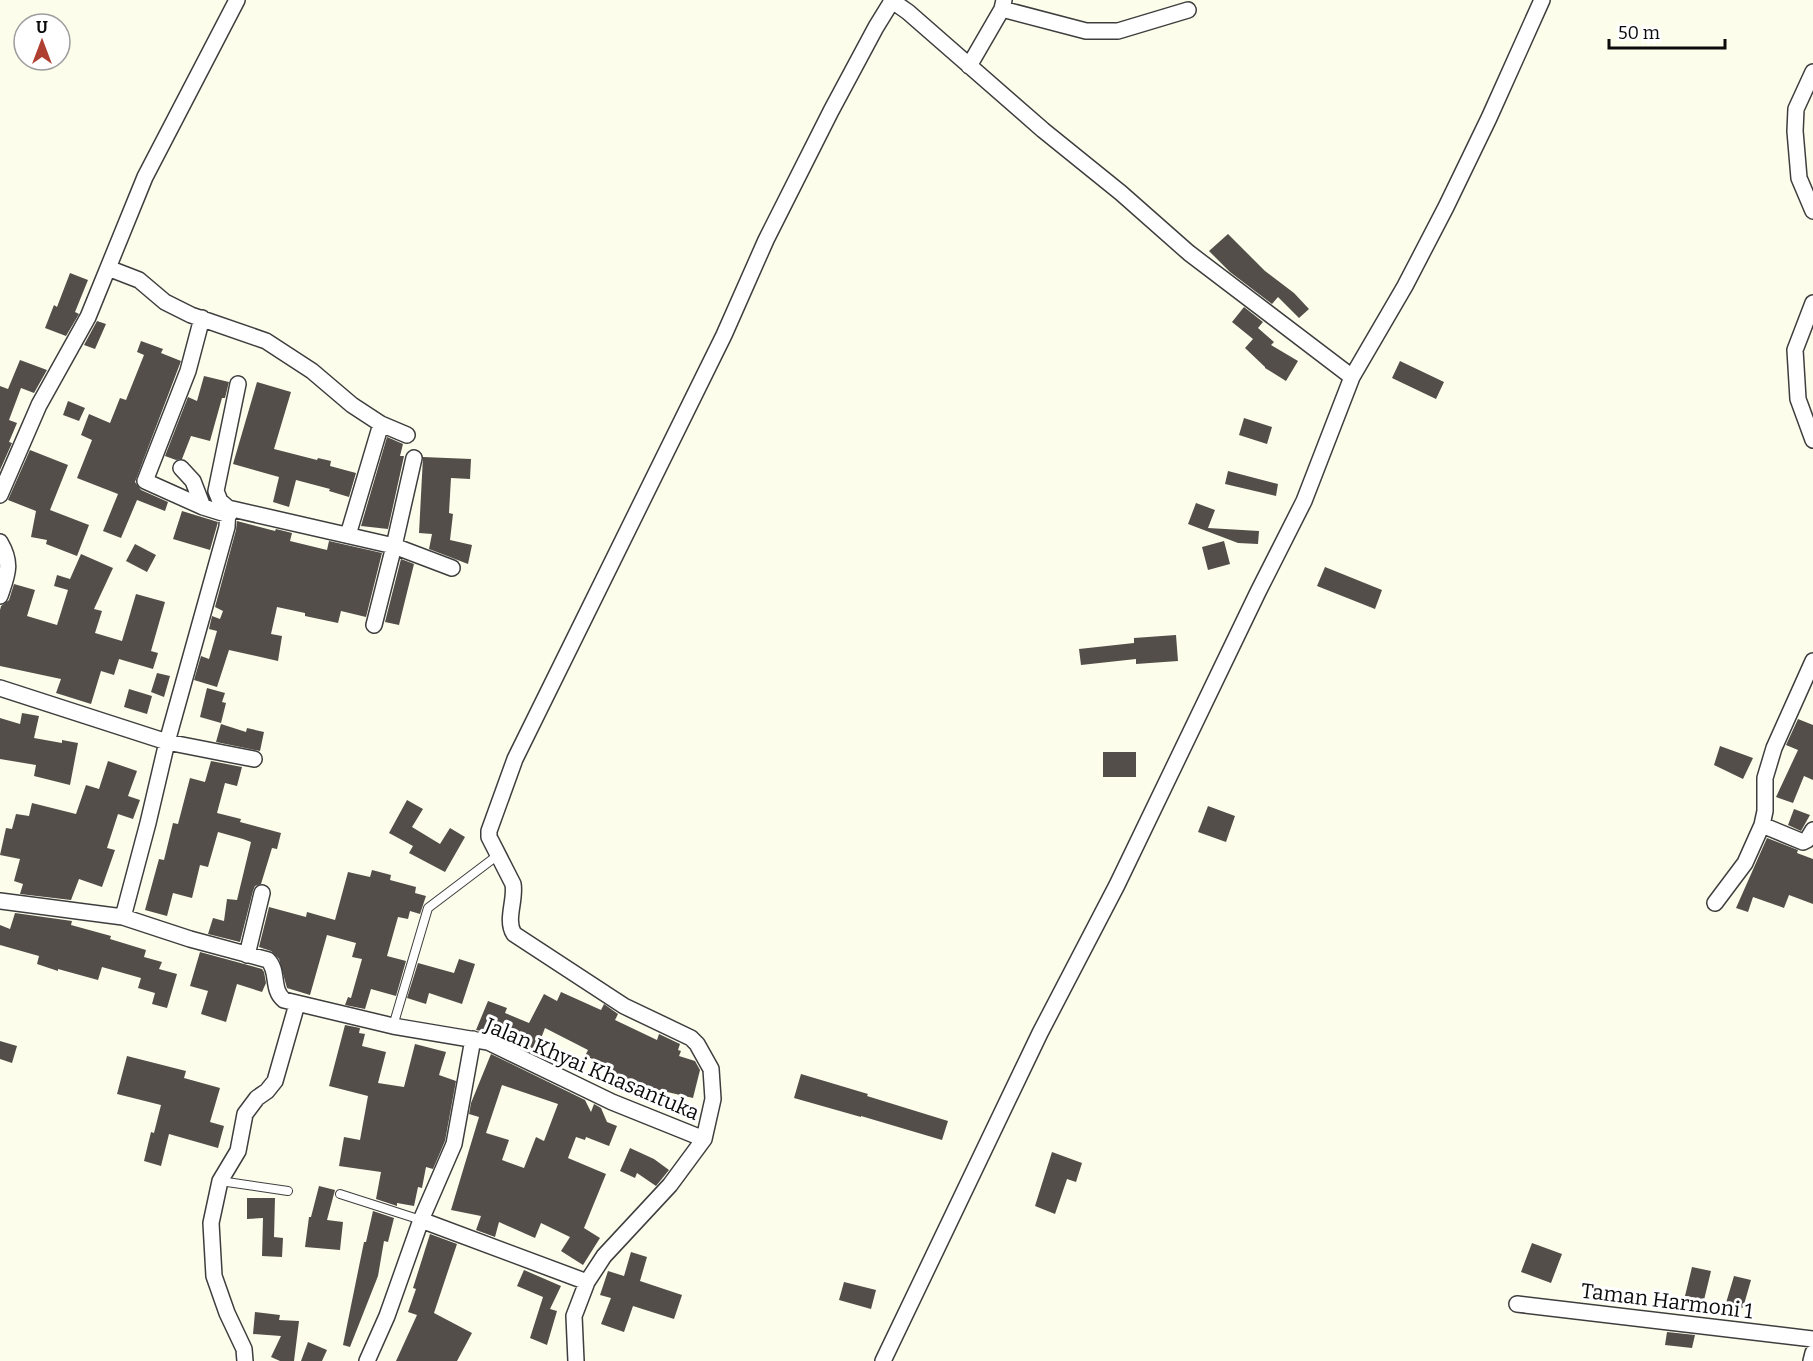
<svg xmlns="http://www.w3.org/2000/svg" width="1813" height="1361" font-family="Bitter,serif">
<rect width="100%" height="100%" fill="#fdfdec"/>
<path fill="#534e49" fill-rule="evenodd" d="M1228 234 1265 271 1294 293 1309 309 1299 318 1278 297 1272 304 1230 272 1209 251Z
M70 273 88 280 75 312 79 314 66 336 45 328 54 305 57 307Z
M1244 307 1263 322 1258 328 1274 342 1271 345 1298 361 1286 381 1265 368V367L1245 348 1253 339 1232 322Z
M97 321 106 324 95 349 84 345Z
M141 341 163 349 161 353 181 361 135 482 141 490 168 502 165 511 137 500 121 538 103 531 118 494 77 478 92 440 81 435 89 414 110 423 120 398 126 400 144 355 137 352Z
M20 360 47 370 34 393 21 388 9 420 17 423 9 442 12 443 0 470V386L8 389Z
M1400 361 1444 382 1436 399 1392 378Z
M204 376 229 382 225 398H222L210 441 191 436 182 459 176 460 165 456 188 397 197 401Z
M257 382 291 392 274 449 317 460 318 458 331 461 330 466 356 473 349 497 329 491 330 489 296 480 289 507 273 502 279 477 233 464Z
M68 401 85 408 79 421 63 415Z
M1244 418 1272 427 1267 444 1239 435Z
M387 437 403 444 400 456H404L388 529 361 526Z
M30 450 68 465 50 510 89 525 77 556 46 544 47 540 31 537 36 511 8 500Z
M423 457 471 459 470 479 451 478 449 513 453 514 450 540 472 545 468 564 429 549 432 534 419 533Z
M1228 471 1278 484 1276 496 1225 484Z
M1196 503 1215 510 1208 528 1259 531 1258 544 1238 543 1188 524Z
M182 511 218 522 210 550 173 539Z
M237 521 275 531 276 529 292 533 290 541 327 550 329 541 382 553 366 617 341 611 338 623 305 616V613L277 607 271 634 282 636 278 661 229 650 217 687 194 680 201 656 209 659 217 631 209 629 212 616 220 619 223 611 215 607 236 530Z
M1224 541 1230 564 1208 570 1202 547Z
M135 544 156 555 147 572 126 561Z
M81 554 113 568 94 609 102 611 95 633 122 641 136 594 165 602 151 651 158 653 153 669 119 659 114 675 101 671 91 704 56 693 61 679 0 666V610L1 606 9 600 14 584 35 590 27 616 57 625 68 590 54 586 57 575 70 579Z
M401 559 414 564 399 625 385 622Z
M1325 567 1382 590 1375 609 1317 586Z
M1176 635 1178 661 1136 664V659L1081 665 1079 649 1134 643V638Z
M157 673 170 676 164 697 151 692Z
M207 688 225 693 222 702 226 703 221 723 200 717Z
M129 689 152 696 147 714 124 707Z
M22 713 39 716 34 738 62 743V740L78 743 70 785 34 776 36 765 0 759V718L20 724Z
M1798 719 1813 725V780L1804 776 1793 803 1776 797 1798 750 1786 745Z
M221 724 246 732 247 728 264 732 260 751 216 742Z
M1720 746 1753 758 1743 779 1714 765Z
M1103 752H1136V777H1103Z
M108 761 137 771 128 796 140 800 133 819 118 814 107 848 115 850 102 887 79 879 71 900 20 894 23 884 14 881 20 859 0 855 6 828 12 829 16 814 29 816 32 803 76 814 86 785 99 789Z
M211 761 242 767 237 786 225 783 217 813 241 819 240 822 281 833 277 849 272 848 261 884 255 886 253 891 240 942 208 934 213 918 224 921 227 899 237 900 251 842 243 839 218 832 208 867 200 865 192 898 173 893 167 916 145 910 159 859 164 860 173 823 178 824 190 778 205 782Z
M407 800 423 809 412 827 440 844 450 828 465 837 445 872 409 853 413 846 389 833Z
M1208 806 1235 816 1226 842 1198 832Z
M1794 809 1810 815 1801 831 1788 825Z
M1767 838 1798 850 1797 853 1813 859V904L1789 895 1784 908 1753 897 1748 912 1736 908Z
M372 870 391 875 390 880 416 887 415 893 426 896 420 914 410 911 408 919 398 917 387 956 406 961 396 996 371 989 365 1009 345 1005 348 997 351 998 362 959 352 957 356 943 327 935 310 995 287 988 279 959 271 951 259 947 269 907 306 917 307 912 335 920 348 872 370 877Z
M15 913 72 921 71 925 111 936 110 939 146 950 144 957 162 962 159 969 177 974 167 1008 152 1004 155 993 138 988 141 978 102 967 98 980 58 969V971L37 964 39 956 0 945V925L10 929Z
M200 952 262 969 264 972 266 983 262 992 237 984 226 1022 201 1014 208 991 190 986Z
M459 959 475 964 462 1004 429 993 426 1004 407 998 418 963 454 973Z
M561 992 601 1010 604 1004 618 1014 615 1020 657 1040 659 1034 680 1044 678 1050 681 1051 679 1056 695 1061 700 1070 693 1098 620 1081 619 1082 603 1077 608 1065 585 1056 588 1050 545 1028 535 1054 492 1033 476 1030 488 1001 507 1008 505 1013 529 1023 544 994 557 1001Z
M345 1025 360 1028 359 1033 365 1034 362 1046 386 1052 378 1083 404 1087 415 1044 446 1052 439 1075 456 1081 445 1141 433 1169 426 1167 422 1188 418 1187 414 1206 397 1203V1206L376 1199 381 1172 339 1166 344 1137 360 1140 368 1096 329 1086Z
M0 1041 17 1046 12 1063 0 1059Z
M491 1054 585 1100 591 1112 594 1104 601 1108 607 1122 617 1126 609 1146 586 1137 585 1140 576 1137 568 1158 606 1174 584 1228 600 1238 583 1265 561 1251 570 1237 541 1223 535 1238 499 1222 495 1237 476 1230 481 1216 451 1210 479 1117 469 1114 471 1103ZM502 1085 558 1104 544 1141 536 1137 524 1168 502 1160 509 1140 486 1133Z
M127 1056 186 1071 184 1078 220 1088 210 1122 224 1126 218 1148 169 1134 161 1166 144 1161 151 1132 154 1133 161 1105 117 1094Z
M801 1074 868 1094 867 1096 948 1121 942 1140 861 1116V1117L794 1098Z
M630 1148 654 1159 669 1170 656 1186 637 1173 635 1178 620 1171Z
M1052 1152 1082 1163 1076 1182 1067 1179 1055 1214 1035 1206Z
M319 1186 335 1190 327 1220 343 1222 340 1250 305 1247 309 1217H311Z
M247 1198H275L274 1237 283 1238 282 1257 262 1256 263 1218 247 1219Z
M373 1211 394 1218 388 1242 384 1241 378 1276 350 1347 343 1345 364 1242H366Z
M430 1234 457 1244 434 1313 472 1333 457 1361H396L417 1315 408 1312 416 1289 413 1288Z
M1532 1243 1562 1254 1551 1283 1521 1272Z
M631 1252 647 1257 640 1281 682 1295 674 1319 633 1306 624 1332 601 1324 611 1298 600 1295 608 1271 624 1276Z
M1692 1267 1711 1271 1704 1300 1685 1296Z
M524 1270 561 1286 550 1309 557 1311 547 1345 530 1338 543 1297 517 1286Z
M1734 1276 1751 1280 1743 1308 1726 1303Z
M844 1282 876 1290 871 1309 839 1300Z
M255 1312 280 1315 279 1320 299 1321 294 1361H280L271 1357 281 1336 253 1334Z
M1667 1332 1695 1335 1692 1348 1665 1345Z
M308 1342 327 1350 322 1361H301Z"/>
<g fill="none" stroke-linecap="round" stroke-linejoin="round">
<g stroke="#3e3e3e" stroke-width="10">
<path id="lane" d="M393 1026 428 908 498 855
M220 1181 288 1191
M340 1194 421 1220"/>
</g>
<g stroke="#3e3e3e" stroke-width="18">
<path id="street" d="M891 0 908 12 1043 130 1121 193 1189 253 1352 377
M1002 9 1086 31H1118L1188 10
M969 66 1002 9 1004 0
M1813 72 1796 109 1795 131 1799 178 1813 211
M108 268 139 280 165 302 191 315 266 341 312 371 352 405 381 424 407 435
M1813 303 1795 350 1798 399 1813 440
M202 318 188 371 145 481 203 507
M181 468 193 481 203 507 229 515
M0 495 39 405 88 317 145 177 237 0
M228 508 394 546 414 458
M348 535 381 424
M0 542C13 564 7 575 0 596
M374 625 394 546 452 568
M0 688 167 742 254 759
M1762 825 1803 842 1807 840 1813 830
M0 901 123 917 190 939 268 960C279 971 271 990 284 1000L393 1026 488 1042 612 1102 704 1139
M1715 903 1745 863 1762 825 1765 811V778L1774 748 1813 661
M123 917 148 823 167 742 227 527 228 508 220 501 216 491 238 384
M247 955 262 893
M421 1220 587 1282
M1517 1304 1813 1339
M245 1361 244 1349 227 1313 214 1276 211 1223 220 1181 238 1151 245 1114 257 1098 267 1091 275 1081 297 1004
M367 1361 387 1316 421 1220 454 1144 473 1039
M576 1361 574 1316 587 1282 604 1256 670 1185 704 1139 713 1099 711 1069 697 1044 691 1038 624 1006 514 934C505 920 516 900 513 884L489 837V831L515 759 724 335 766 240 831 111 876 27 892 1
M883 1361 1040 1033 1117 885 1258 592 1304 501 1352 377 1405 286 1446 207 1489 118 1542 0
M1811 1361 1813 1353"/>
</g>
<use href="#lane" stroke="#fff" stroke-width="8"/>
<use href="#street" stroke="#fff" stroke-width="15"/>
</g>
<g text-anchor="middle" stroke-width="6" stroke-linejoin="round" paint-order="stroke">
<g font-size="21" fill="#0b0b0b" stroke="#fff">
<text transform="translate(592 1069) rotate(23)" y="7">Jalan Khyai Khasantuka</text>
<text transform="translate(1667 1301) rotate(7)" y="7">Taman Harmoni 1</text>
</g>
</g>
<g transform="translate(42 42)"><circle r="28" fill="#ffffff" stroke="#9d9d9d" stroke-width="1.5"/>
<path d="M0-4.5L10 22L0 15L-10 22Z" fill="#ae3f31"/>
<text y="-9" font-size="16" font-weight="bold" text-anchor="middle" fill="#0b0b0b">U</text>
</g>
<path d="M1609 39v9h116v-9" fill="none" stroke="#0b0b0b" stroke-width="3"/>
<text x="1618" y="39" font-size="18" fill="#0b0b0b" stroke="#ffffff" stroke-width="4.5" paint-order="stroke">50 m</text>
</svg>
